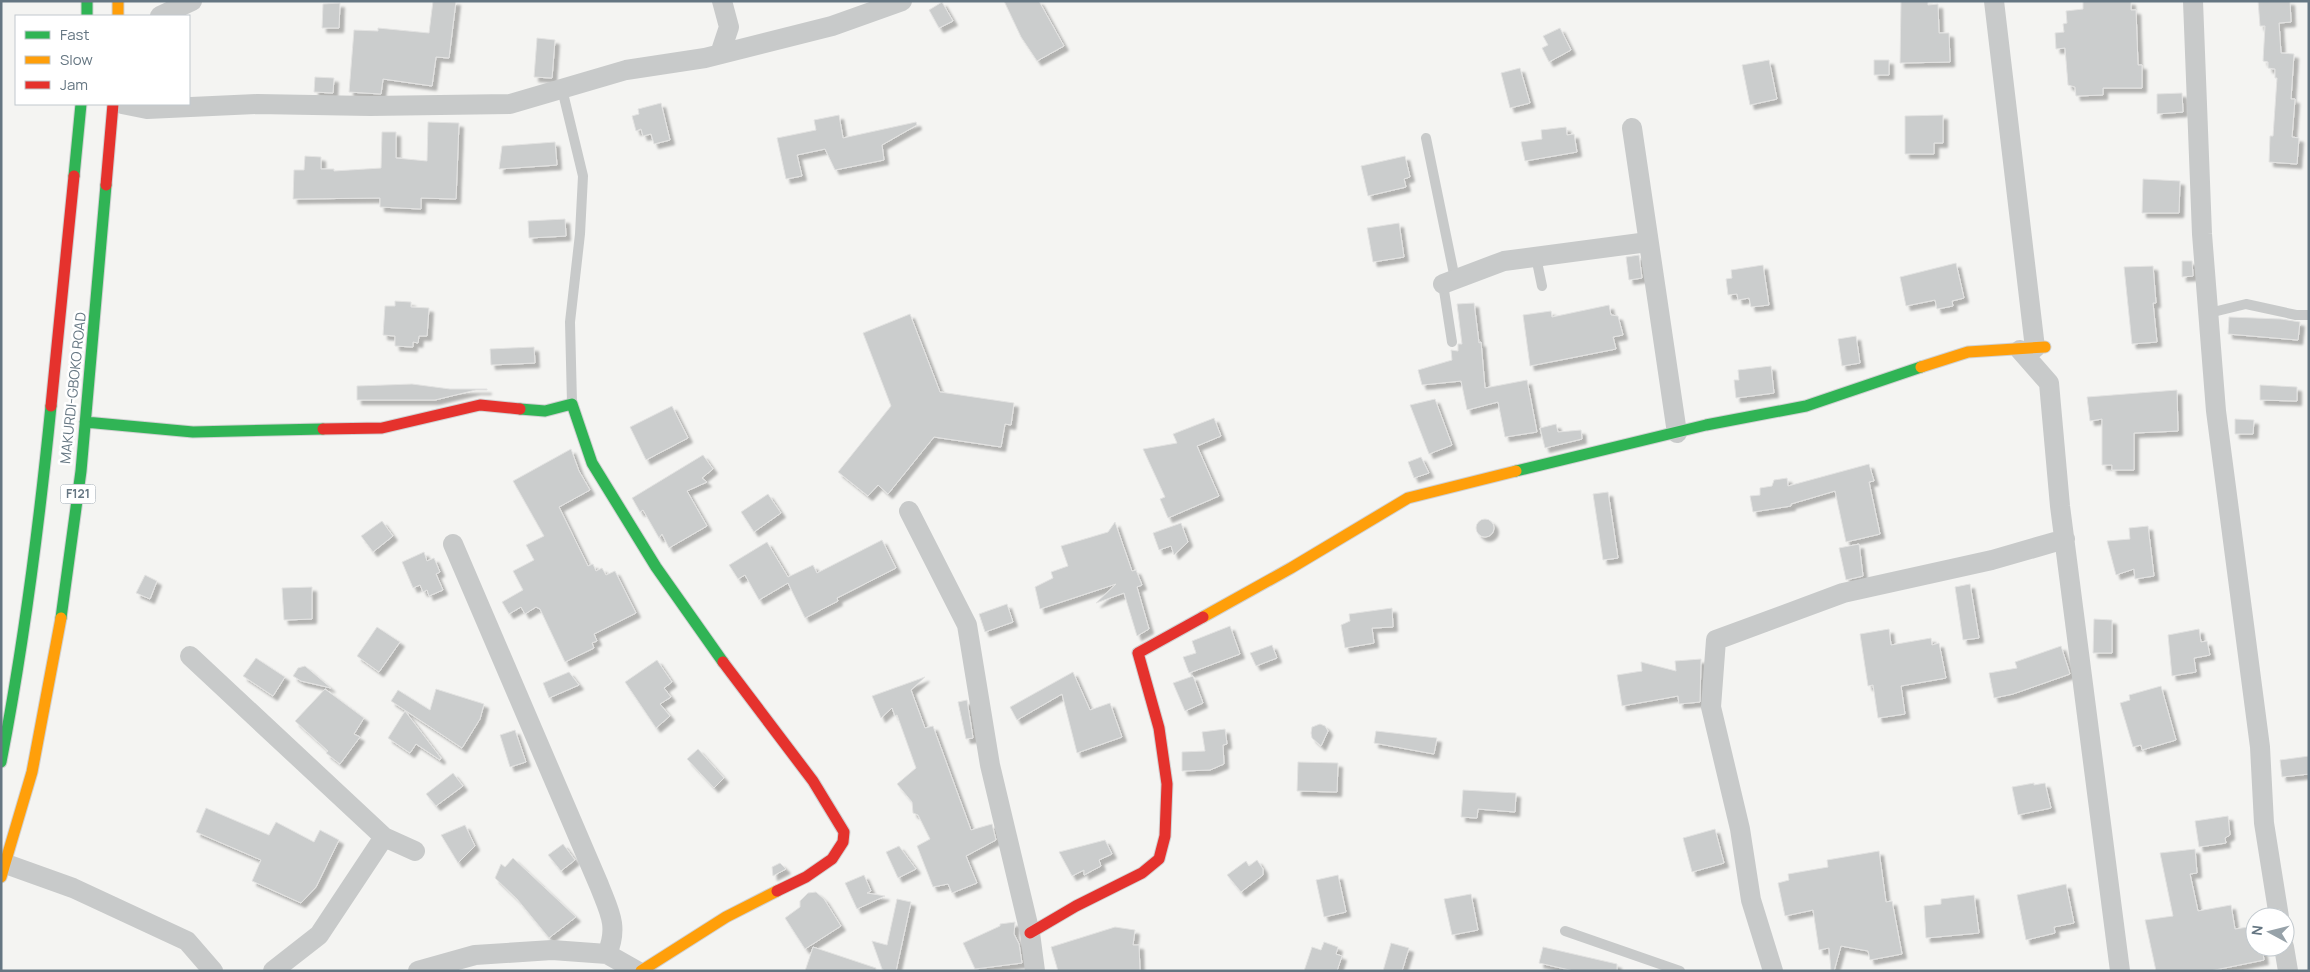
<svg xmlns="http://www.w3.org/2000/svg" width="2310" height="972" font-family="Manrope,sans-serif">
<defs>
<filter id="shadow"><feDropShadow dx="4.5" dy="4.5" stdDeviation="1" flood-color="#0004"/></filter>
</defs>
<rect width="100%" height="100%" fill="#f4f4f2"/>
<path fill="#cbcdcd" stroke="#e3e3e2" filter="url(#shadow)" d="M433 1H456L449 58 436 57 432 86 383 79 381 94 349 92 354 30 378 31V28L429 33Z
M1004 1H1039L1064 46 1037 61 1021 37Z
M1901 1H1928V5L1938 4 1939 33H1949L1950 62 1900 63Z
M2083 1H2131V10H2136L2138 65H2142V88H2103V95L2076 96 2075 87 2068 85 2065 48 2056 49 2055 33 2064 32 2063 24 2067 23 2066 11 2083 9Z
M2258 1H2290L2291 22 2279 23 2281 53 2294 54 2291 99H2295L2292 137 2299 138 2297 164 2269 162 2270 136H2273L2277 78H2275V69L2268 68V62L2263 61 2265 26H2260Z
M942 2 953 21 939 28 929 10Z
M340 3 339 28H322L323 4Z
M1560 28 1571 50 1549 62 1542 48 1548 45 1543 36Z
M537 38 555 40 552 78 534 77Z
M1769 60 1777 99 1750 105 1742 65Z
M1874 60H1889V75H1874Z
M1520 68 1530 103 1510 108 1501 73Z
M315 77 334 78 333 93 314 92Z
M2182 93 2183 112 2157 114V94Z
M661 103 670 140 654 144 651 134 643 136 641 129 636 131 632 116 639 114 638 109Z
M839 115 843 138 916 122 917 125 882 145 884 160 835 170 825 149 797 155 802 176 786 179 777 138 816 130 814 120Z
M1943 115V143H1934V154H1905V116Z
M428 122 459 123 456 199 421 198V209L380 207V198L293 199 294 170H304L305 156 321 157V169H334V171L381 168 382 132H396V158L427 161Z
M1566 127 1567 135 1574 134 1577 152 1525 161 1521 142 1542 139 1541 130Z
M555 142 557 165 499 169 502 146Z
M1405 156 1410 177 1404 179 1406 187 1368 196 1361 166Z
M2143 179 2180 181 2179 213H2142Z
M565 219 566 236 529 238 528 221Z
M1399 223 1404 257 1373 262 1367 228Z
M1639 255 1642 278 1629 280 1626 257Z
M2182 261H2192L2193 276 2182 277Z
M1956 263 1964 298 1952 301 1953 306 1937 309 1935 300 1906 306 1900 277Z
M1763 265 1769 305 1751 307 1749 298 1738 300 1737 294 1728 295 1726 279 1732 278 1731 270Z
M2153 266 2156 303H2153L2157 342 2132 344 2124 267Z
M395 301 411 302V307L429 308 427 336H419L418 343 413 342V347L395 346V336L383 335 385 306H395Z
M1474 303 1479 343 1481 342 1485 388 1527 380 1537 432 1505 437 1498 402 1467 410 1461 381 1422 385 1418 370 1452 360 1451 350 1458 351V344H1462L1457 304Z
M1609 305 1611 315 1618 316 1623 335 1613 337 1616 349 1530 366 1523 315 1551 311 1552 317Z
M910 314 940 392 1014 403 1011 425 1005 424 1001 447 934 437 888 494 878 485 868 496 838 472 891 406 863 333Z
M2229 317 2281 319 2300 322 2298 340 2228 334Z
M1856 336 1860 363 1842 366 1838 339Z
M534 347 535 363 491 365 490 349Z
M1771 366 1774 393 1736 398 1734 380H1739L1738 370Z
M412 384 450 389H487V390H476L435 400H357V386Z
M2260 385 2297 387V401L2260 400Z
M2177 390 2178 431 2134 433V470H2112V465H2102V419L2090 421 2087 397Z
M1435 399 1452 445 1429 454 1410 405Z
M672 406 688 438 646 460 630 427Z
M1214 418 1221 436 1197 446 1219 496 1168 518 1160 499 1165 497 1143 449 1177 443 1173 434Z
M2235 419 2254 420 2253 434H2235Z
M1556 424 1558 432 1581 430 1582 439 1545 448 1540 428Z
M571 449 579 471 590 490 559 507 588 566 593 564 596 571 602 568 606 575 615 571 636 613 594 634 597 641 592 643 594 648 565 662 540 609 536 607 525 614 521 607 509 614 502 602 523 590 513 571 534 560 526 545 544 536 513 481Z
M703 455 713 469 702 478 707 482 687 491 707 526 669 548 662 534 659 538 643 510 640 512 632 498Z
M1421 457 1429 473 1414 478 1408 462Z
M1869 464 1874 481 1869 482 1880 534 1846 542 1835 491 1791 504V506L1753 512 1750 496 1760 495V488L1772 486 1774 480 1787 478 1788 486Z
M1608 492 1618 558 1603 560 1593 494Z
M768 494 781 513 754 532 741 512Z
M1476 528a9 9 0 1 1 18 0a9 9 0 1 1-18 0Z
M382 521 393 536 373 552 361 536Z
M1115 522 1132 571 1136 570 1142 585 1137 587 1149 629 1137 636 1124 593 1096 603 1116 584 1040 609 1035 587 1053 578 1051 572 1068 566 1061 546 1108 532Z
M1181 523 1188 542 1174 555 1171 546 1159 550 1153 533Z
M2148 526 2154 576 2135 579 2134 569 2116 575 2107 541 2130 539 2129 528Z
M882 540 896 568 837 598 838 601 805 618 788 583 759 600 745 575 738 579 729 565 767 542 788 577 813 565 817 573Z
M1859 544 1863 576 1846 580 1839 548Z
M424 552 427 561 434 558 440 572 436 574 443 590 429 596 427 590 423 592 420 585 413 588 402 562Z
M145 575 157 581 150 599 136 593Z
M1970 584 1979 638 1963 640 1955 587Z
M312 587V619L284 620 282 588Z
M1007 604 1013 622 985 632 979 614Z
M1392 608 1393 627 1372 628 1374 643 1345 648 1341 625 1350 621 1349 614Z
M2094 619 2112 620V653H2093Z
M1230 626 1240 654 1189 673 1183 657 1196 653 1192 641Z
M377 627 400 642 379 672 357 656Z
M1889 629 1891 645 1931 638 1932 645 1939 643 1946 678 1901 686 1905 714 1878 718 1873 685 1868 686 1860 634Z
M2199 629 2201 642 2207 641 2210 655 2194 658 2196 672 2172 676 2168 635Z
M1272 645 1277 658 1256 666 1250 653Z
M2061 646 2070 674 2013 694 1994 698 1989 673 2017 668 2015 662Z
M256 658 285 677 273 696 243 676Z
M1701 659 1700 702 1679 704 1678 696 1622 706 1617 675 1642 671 1641 662 1676 671 1675 661Z
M657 660 672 682 664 688 671 697 660 704 670 716 656 728 625 682Z
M305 666 331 688 301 681 293 676 298 668Z
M569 672 579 685 549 698 543 683Z
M1073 672 1090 710 1110 703 1122 737 1077 753 1062 694 1017 720 1010 707Z
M1193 676 1203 703 1185 711 1173 683Z
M925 677 911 690 925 728 933 726 971 830 992 824 996 840 966 856 977 883 952 893 948 884 933 887 917 846 930 839 918 815 913 813 912 802 897 784 916 768 897 715 895 716 892 708 881 718 872 696Z
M2161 686 2176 740 2142 750 2141 745 2133 747 2120 703 2130 700 2129 695Z
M325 689 364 718 354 734 360 737 340 764 326 753 328 751 295 721Z
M436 689 484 704 480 719 462 748 391 701 398 690 430 710Z
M967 700 973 738 966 739 958 702Z
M405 711 441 758 440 760 416 744 410 753 388 738Z
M1320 724 1325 726 1328 731 1321 746 1312 738 1311 733 1312 727Z
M1225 729 1227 744 1223 745 1224 764 1210 770 1182 771V752L1205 751 1202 732Z
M515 730 526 762 510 767 500 735Z
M1376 731 1437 738 1434 754 1374 743Z
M698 749 724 778 714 788 687 759Z
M2309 756V774L2282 777 2280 760Z
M1298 762 1338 763 1337 792 1297 791Z
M453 773 463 786 436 806 426 794Z
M2034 783V785L2045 783 2051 808 2018 815 2012 787Z
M1463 790 1516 793 1515 812 1478 809 1477 818 1461 817Z
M206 808 269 835 276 822 314 842 320 830 339 840 316 887 301 903 252 881 261 860 196 832Z
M2228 816 2230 835 2225 838 2226 843 2199 847 2195 821Z
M465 825 475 846 458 863 441 835Z
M1715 829 1724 863 1692 872 1683 838Z
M1105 840 1112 854 1099 860 1101 866 1084 875V870L1072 876 1059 852Z
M563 844 575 860 561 871 548 855Z
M899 846 916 869 898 878 886 852Z
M2195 849 2197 873 2190 874 2198 911 2231 905 2235 929 2255 926V947H2262L2264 960 2210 971H2156L2145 920 2173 916 2160 853Z
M1879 851 1886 902 1892 901 1902 954 1870 960 1868 951 1841 946 1834 971H1831L1829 948 1819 950 1813 910 1785 916 1778 883 1789 880 1788 874 1828 867 1827 860Z
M513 858 576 917 549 938 517 899 495 878 501 864 505 867Z
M1257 860 1263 869V875L1241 892 1227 875 1246 861 1249 866Z
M780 863 786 869 773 876 772 867Z
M864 875 871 891 867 893 885 896 857 909 845 883Z
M1338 875 1346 912 1324 917 1316 880Z
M2066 884 2074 923 2054 927 2055 933 2026 940 2017 895Z
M816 892 824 899 841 926 805 949 785 918 800 907V901L808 893Z
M1471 894 1478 930 1452 935 1444 899Z
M1974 895 1979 933 1926 938 1924 906 1941 904V899Z
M897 899 911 902 896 971H885L882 969 872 941 887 945Z
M1015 922 1014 934 1019 944 1022 963 975 969 963 943 1000 926V924Z
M1115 927 1135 930 1133 945H1139L1140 971H1058L1051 947Z
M1324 942 1338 947 1336 954 1342 956 1337 971H1304L1312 947 1321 950Z
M1391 943 1409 948 1402 971H1383Z
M813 947 876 968V971H805Z
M1543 947 1617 964V971H1574L1539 963Z"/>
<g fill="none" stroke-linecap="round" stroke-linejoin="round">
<g stroke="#d0d1d2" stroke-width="13">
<path id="fast" d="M87 1V16
M74 176 81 104
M520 409 545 411 572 404 592 463 656 567 723 662
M85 422 193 432 323 429
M1516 471 1706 425 1806 406 1921 367
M61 618 81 471 106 185
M1 762C24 644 39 526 51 406"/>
</g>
<g stroke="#d0d1d2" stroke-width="13">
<path id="slow" d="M118 1V16
M1921 367 1968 352 2045 347
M1203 617 1291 568 1408 498 1516 471
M1 877 32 772 61 618
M641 971 726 917 777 891"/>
</g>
<g stroke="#d0d1d2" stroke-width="13">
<path id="jam" d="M106 185 113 104
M51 406 74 176
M323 429 382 428 480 405 520 409
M723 662 813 781 844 832 843 842 832 859 806 877 777 891
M1030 933 1076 906 1142 873 1159 859 1165 836 1167 784 1159 728 1138 653 1203 617"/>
</g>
<path stroke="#c8caca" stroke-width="10" d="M562 89 583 176 580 234 570 322 572 403
M1426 138 1455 279
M1536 257 1542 286
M1443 284 1452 342
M2209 313 2246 304 2296 315H2309
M1565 931 1680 971"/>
<path stroke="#c8caca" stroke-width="20" d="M1994 1 2035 348
M2193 1 2202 234 2216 411 2260 747 2264 823 2279 917
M160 16 192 1
M720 54 729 27 722 1
M122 104 147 109 257 104 370 106 510 104 626 70 705 58 832 26 902 1
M1632 128 1677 433
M1443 284 1504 261 1648 242
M2020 350 2049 383 2060 506 2120 971
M909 511 967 625 990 765 1030 933 1035 971
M453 544 599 885C609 911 619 926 607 954
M190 656 384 837
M6 864 73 888 187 941 213 971
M2284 947 2288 971
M273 971 319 935 384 837 415 851
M418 971 475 955 552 950 607 954 637 971
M1773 971 1751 900 1740 829 1711 707 1716 640 1843 593 1992 560 2065 539"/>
<use href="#fast" stroke="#30b455" stroke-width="11"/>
<use href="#slow" stroke="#ff9f0a" stroke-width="11"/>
<use href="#jam" stroke="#e5322d" stroke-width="11"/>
</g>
<g text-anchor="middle" stroke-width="5" stroke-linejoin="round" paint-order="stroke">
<rect fill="#fff" stroke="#939fa8" stroke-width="1" x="60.5" y="484.5" width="35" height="19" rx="4"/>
<g font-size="12" font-weight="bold" fill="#657682">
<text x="78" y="498">F121</text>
</g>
<g font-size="14" fill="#657682" stroke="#fff">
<text transform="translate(73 388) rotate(-84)" y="5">MAKURDI-GBOKO ROAD</text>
</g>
</g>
<rect width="2310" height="972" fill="none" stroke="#657682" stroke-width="5"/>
<rect x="15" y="15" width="175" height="90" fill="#ffffff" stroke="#c1c8cd"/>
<rect x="25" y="31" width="25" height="8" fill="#30b455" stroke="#c1c8cd"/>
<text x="60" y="40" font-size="15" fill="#657682">Fast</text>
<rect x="25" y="56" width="25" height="8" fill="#ff9f0a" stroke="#c1c8cd"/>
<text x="60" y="65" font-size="15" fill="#657682">Slow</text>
<rect x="25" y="81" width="25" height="8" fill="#e5322d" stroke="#c1c8cd"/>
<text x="60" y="90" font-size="15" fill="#657682">Jam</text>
<g transform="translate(2270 932) rotate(277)"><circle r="24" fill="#ffffff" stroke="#c1c8cd"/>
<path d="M0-4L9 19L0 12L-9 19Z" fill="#97a2a9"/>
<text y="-8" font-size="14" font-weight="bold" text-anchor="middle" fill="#657682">N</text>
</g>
</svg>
